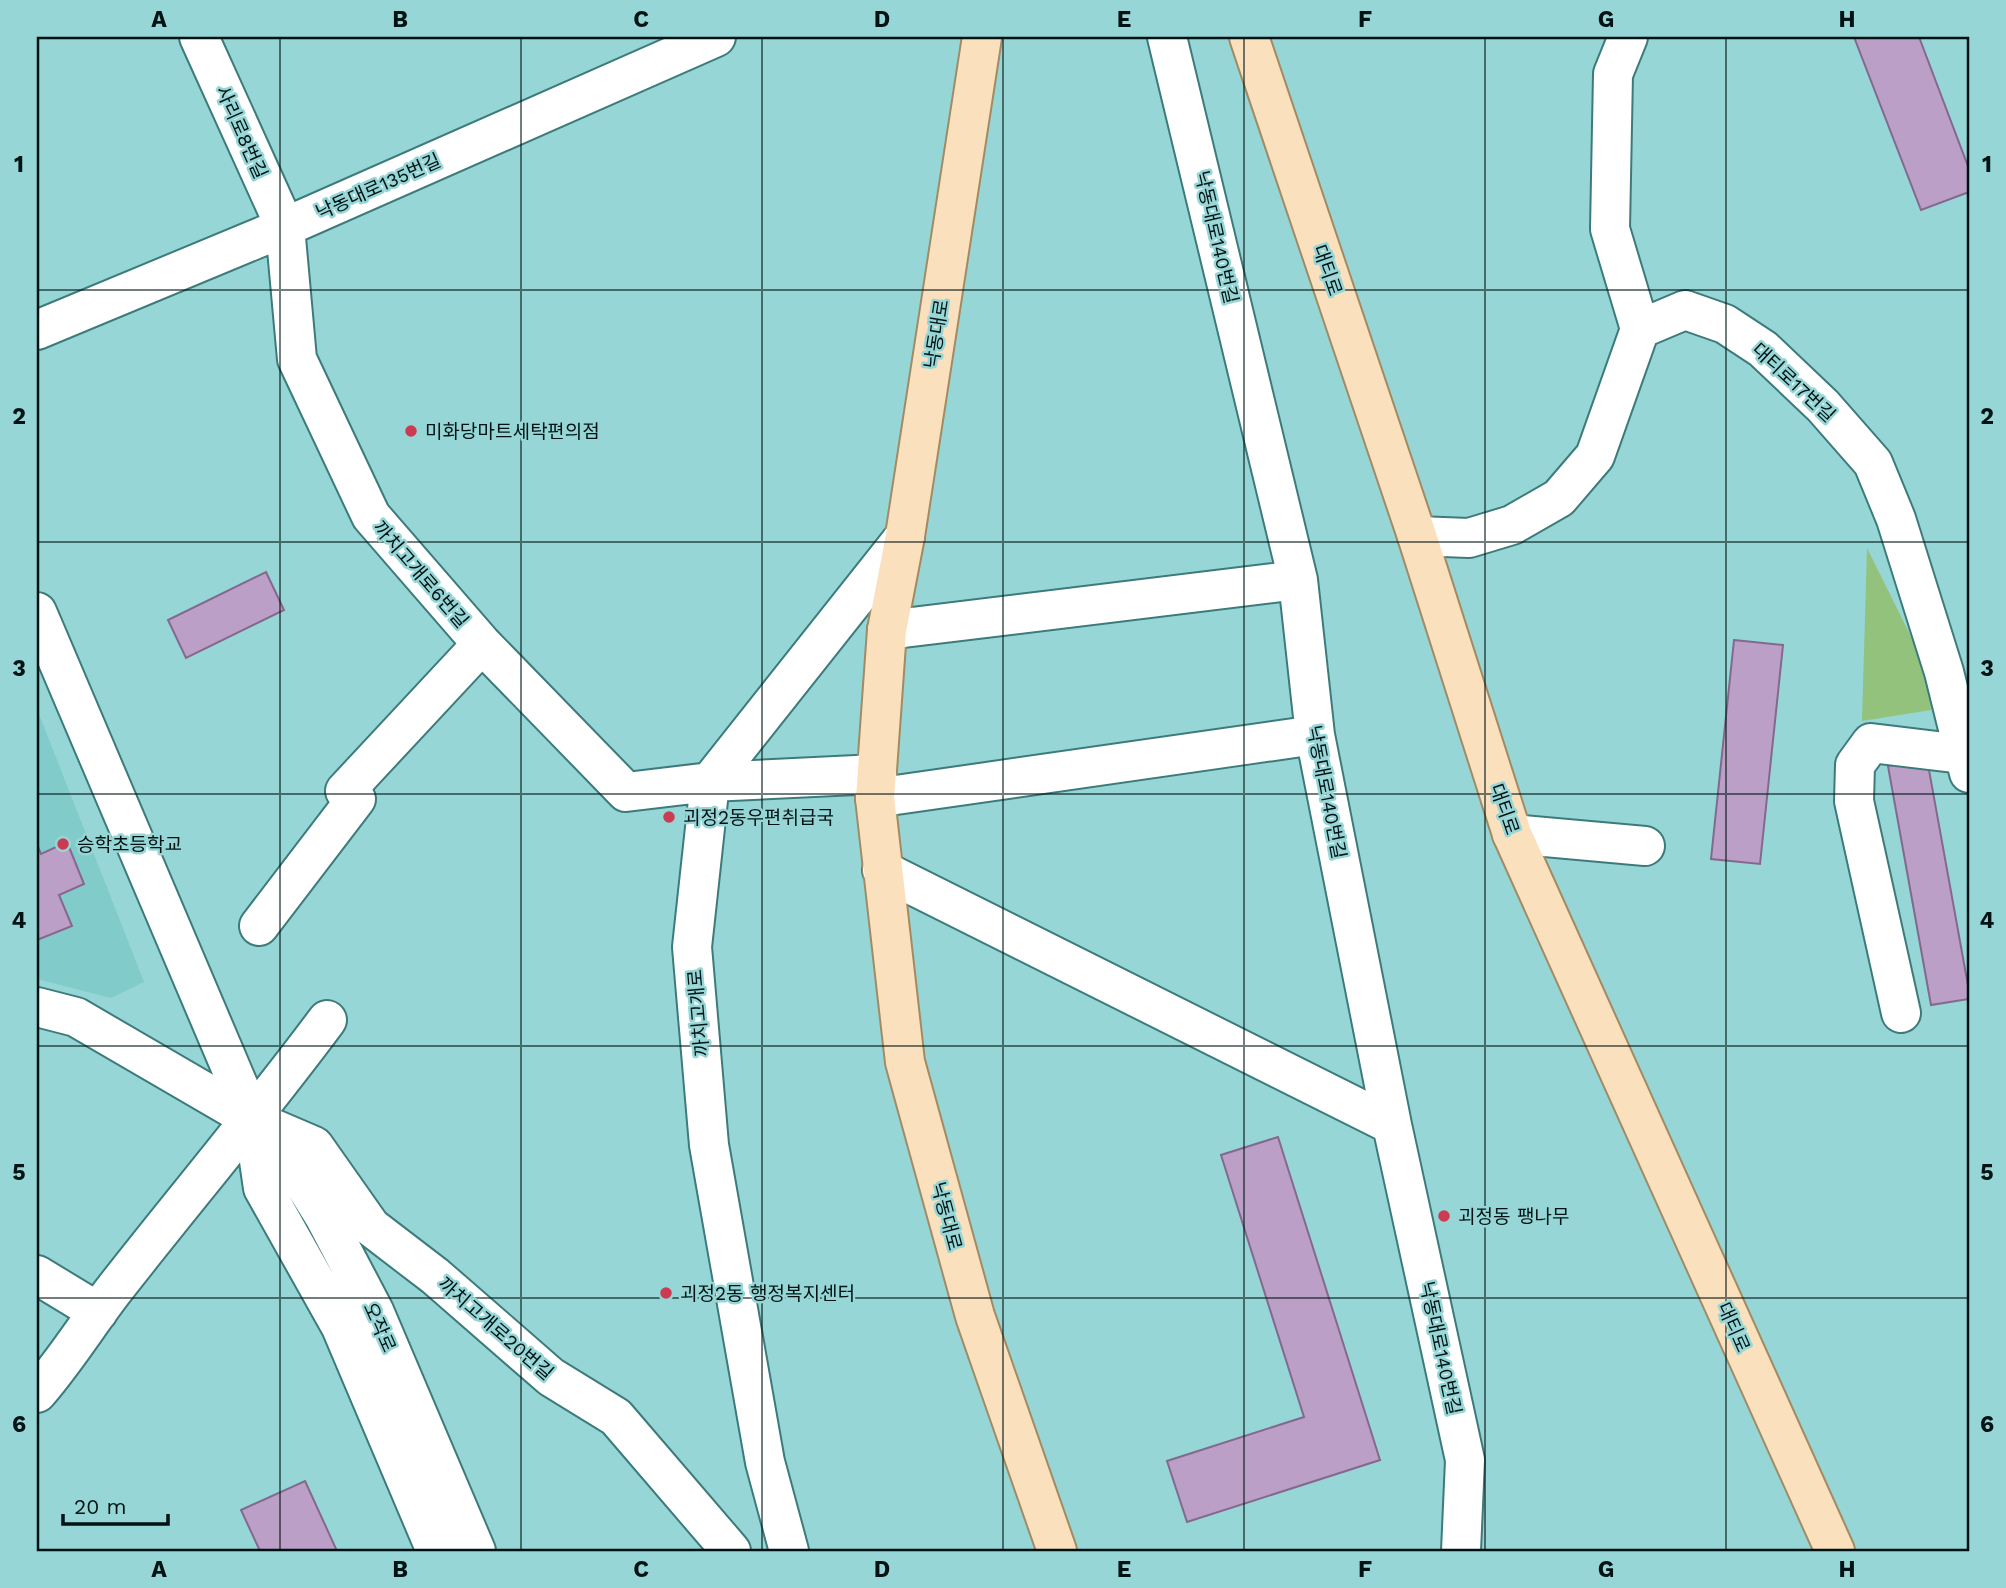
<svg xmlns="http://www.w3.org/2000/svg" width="2006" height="1588" font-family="'Work Sans','Noto Sans KR',sans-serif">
<rect width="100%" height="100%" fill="#97d6d6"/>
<path fill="#81cbcb" d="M37 709 144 982 111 998 37 979Z"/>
<path fill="#92c27b" d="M1867 548 1943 701 1931 710 1862 721Z"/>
<path fill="#bb9fc6" stroke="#83698e" stroke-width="2" d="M1854 37H1919L1969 169V192L1921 210Z
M266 572 284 610 186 658 168 620Z
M1734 640 1783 645 1760 864 1711 859Z
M1927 759 1969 991V999L1931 1005 1888 766Z
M67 842 84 884 59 895 72 926 37 940V844L41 854Z
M1278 1137 1380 1460 1187 1522 1167 1461 1304 1417 1221 1155Z
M305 1481 337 1551H260L241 1510Z"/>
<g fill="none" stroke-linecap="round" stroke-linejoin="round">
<g stroke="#3d7b7b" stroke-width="42">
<path id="minor" d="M199 37 285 227 297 359 371 516 482 644 626 792 710 782 877 774
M1167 37 1298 580 1315 735 1392 1125 1465 1460 1461 1551
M1628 37 1613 74 1610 229 1640 329
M37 330 285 227 716 37
M1417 536 1469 538 1512 525 1559 498 1595 456 1640 329 1685 310 1725 324 1763 349 1823 406 1873 463 1896 519 1944 672 1969 773
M37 612 253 1120 263 1188 341 1327 436 1551
M887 630 1298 580
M875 798 1315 735
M1512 834 1645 846
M882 870 1392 1125
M259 926 356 799 345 791 482 644
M37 1007 76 1017 253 1120 288 1158 324 1216 374 1311 476 1551
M1901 1013 1854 801 1855 765 1871 743 1962 754
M265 1125 314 1146 371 1227 435 1276 551 1377 616 1417 731 1551
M37 1275 98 1312
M37 1393C65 1361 87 1325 113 1291 184 1200 258 1113 327 1020
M789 1551 765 1462 709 1145 692 947 710 782 905 536"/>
</g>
<g stroke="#a18b64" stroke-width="42">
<path id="major" d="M982 37 905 536 887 630 875 798 905 1062 975 1316 1057 1551
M1249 37 1417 536 1512 834 1835 1551"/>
</g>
<use href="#minor" stroke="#fff" stroke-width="38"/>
<use href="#major" stroke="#fae0bc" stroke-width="38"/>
</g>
<path fill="none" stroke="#001213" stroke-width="2" stroke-opacity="0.55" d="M280 37V1551M521 37V1551M762 37V1551M1003 37V1551M1244 37V1551M1485 37V1551M1726 37V1551M37 290H1969M37 542H1969M37 794H1969M37 1046H1969M37 1298H1969"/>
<g fill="#cb3b52" stroke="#97d6d6" stroke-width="2.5">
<circle cx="411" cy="431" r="7"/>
<circle cx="669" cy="817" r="7"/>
<circle cx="63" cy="844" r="7"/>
<circle cx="1444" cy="1216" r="7"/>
<circle cx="666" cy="1293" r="7"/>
</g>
<g text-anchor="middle" stroke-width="5" stroke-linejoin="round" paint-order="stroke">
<g font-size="19" fill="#001213" stroke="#97d6d6">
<text transform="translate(242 132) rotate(66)" y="7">사리로8번길</text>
<text transform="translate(378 186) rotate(-24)" y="7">낙동대로135번길</text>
<text transform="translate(1217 237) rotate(77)" y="7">낙동대로140번길</text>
<text transform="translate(1328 270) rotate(71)" y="7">대티로</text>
<text transform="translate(936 334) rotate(-81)" y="7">낙동대로</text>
<text transform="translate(1794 382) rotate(43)" y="7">대티로17번길</text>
<text transform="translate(421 574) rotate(49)" y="7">까치고개로6번길</text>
<text transform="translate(1327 792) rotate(79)" y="7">낙동대로140번길</text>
<text transform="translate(1505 809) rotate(71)" y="7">대티로</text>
<text transform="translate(698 1013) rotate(-95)" y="7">까치고개로</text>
<text transform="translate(947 1216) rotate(75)" y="7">낙동대로</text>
<text transform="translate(380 1327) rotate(66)" y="7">오작로</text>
<text transform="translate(1734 1327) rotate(66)" y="7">대티로</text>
<text transform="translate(496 1328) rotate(41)" y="7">까치고개로20번길</text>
<text transform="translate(1441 1348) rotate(78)" y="7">낙동대로140번길</text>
</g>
<g font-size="19" fill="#001213" stroke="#97d6d6" text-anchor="start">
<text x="425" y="438">미화당마트세탁편의점</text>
<text x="683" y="824">괴정2동우편취급국</text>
<text x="77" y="851">승학초등학교</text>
<text x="1458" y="1223">괴정동 팽나무</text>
<text x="680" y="1300">괴정2동 행정복지센터</text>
</g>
</g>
<rect width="2006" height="1588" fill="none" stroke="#97d6d6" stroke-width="77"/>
<path d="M63 1514v10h105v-10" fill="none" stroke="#001213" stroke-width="3.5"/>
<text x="74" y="1514" font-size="21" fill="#001213" stroke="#97d6d6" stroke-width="5" paint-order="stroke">20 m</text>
<rect x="38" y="38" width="1930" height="1512" fill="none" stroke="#001213" stroke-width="2.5"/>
<g font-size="23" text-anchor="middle" font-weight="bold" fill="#001213">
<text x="159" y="27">A</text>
<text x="400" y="27">B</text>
<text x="641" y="27">C</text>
<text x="882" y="27">D</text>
<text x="1124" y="27">E</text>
<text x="1365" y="27">F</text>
<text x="1606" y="27">G</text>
<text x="1847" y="27">H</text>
<text x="19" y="172">1</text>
<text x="1987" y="172">1</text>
<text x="19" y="424">2</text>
<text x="1987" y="424">2</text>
<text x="19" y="676">3</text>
<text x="1987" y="676">3</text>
<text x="19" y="928">4</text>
<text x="1987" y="928">4</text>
<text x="19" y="1180">5</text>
<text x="1987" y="1180">5</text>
<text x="19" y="1432">6</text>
<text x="1987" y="1432">6</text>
<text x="159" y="1577">A</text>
<text x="400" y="1577">B</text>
<text x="641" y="1577">C</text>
<text x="882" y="1577">D</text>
<text x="1124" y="1577">E</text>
<text x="1365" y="1577">F</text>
<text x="1606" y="1577">G</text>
<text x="1847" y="1577">H</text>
</g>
</svg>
